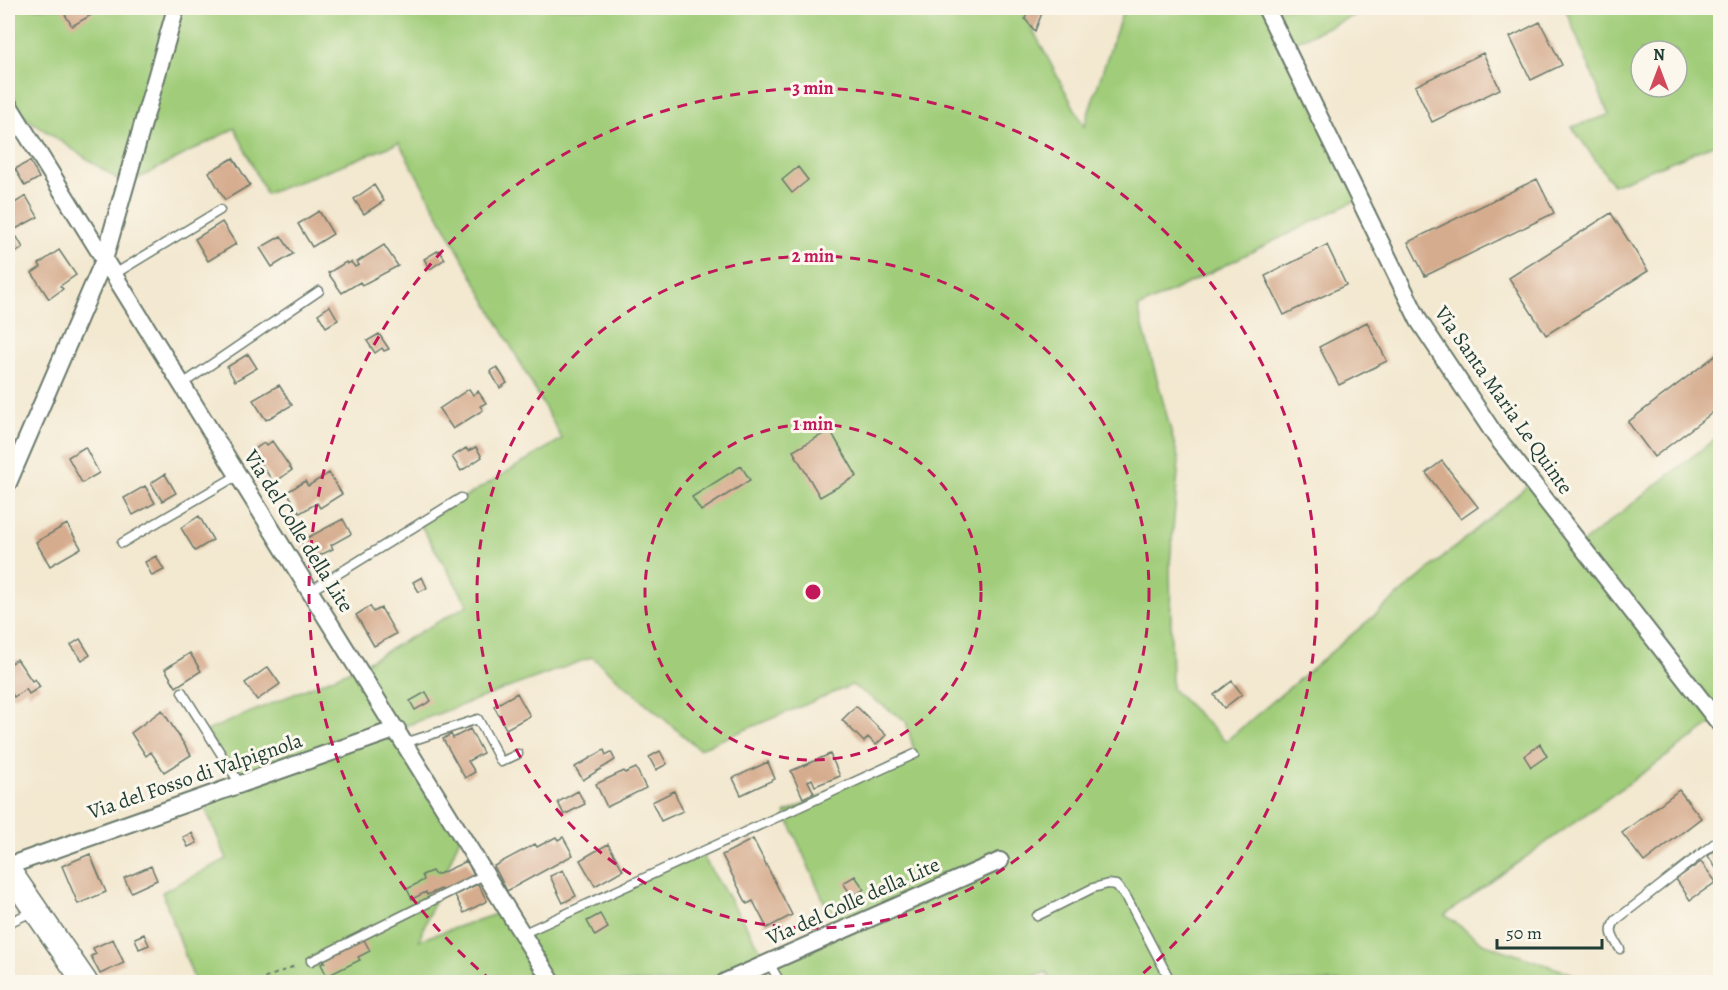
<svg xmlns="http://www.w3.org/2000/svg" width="1728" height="990" font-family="Alegreya,serif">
<rect width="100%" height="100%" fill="#fbf7ec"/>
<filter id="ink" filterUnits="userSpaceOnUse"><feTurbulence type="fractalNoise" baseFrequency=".0167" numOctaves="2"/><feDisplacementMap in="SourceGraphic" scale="12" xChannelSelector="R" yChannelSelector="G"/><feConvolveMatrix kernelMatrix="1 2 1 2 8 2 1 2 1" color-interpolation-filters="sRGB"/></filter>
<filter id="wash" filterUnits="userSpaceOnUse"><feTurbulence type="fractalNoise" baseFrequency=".008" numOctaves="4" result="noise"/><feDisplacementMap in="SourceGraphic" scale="24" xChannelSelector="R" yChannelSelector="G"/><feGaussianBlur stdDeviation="1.35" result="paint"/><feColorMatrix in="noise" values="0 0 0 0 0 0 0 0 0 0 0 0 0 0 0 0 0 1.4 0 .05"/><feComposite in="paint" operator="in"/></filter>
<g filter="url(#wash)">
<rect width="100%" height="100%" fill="#f3e8d0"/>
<path fill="#a1cd7a" stroke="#608557" stroke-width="1.5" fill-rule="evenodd" d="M8 8H1021L1084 126 1124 8H1371L1285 46 1359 199 1138 308 1179 461 1170 564 1172 689 1226 741 1532 482 1581 544 1720 435V718L1445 915 1483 943 1596 982H1052L1046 972 1022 982H780L769 963 725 982H195L162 892 227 859 201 798 239 784 206 731 358 667 468 605 420 524 562 439 399 143 266 194 235 128 126 185 11 108 8 110ZM592 657 699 749 852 685 906 721 915 754 785 813 838 933 769 963 700 852 522 933 508 910 419 940 461 834 397 729Z
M1565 8H1720V142L1613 185 1572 127 1609 115ZM1641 51H1677V87H1641Z"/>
<g id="blocks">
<path fill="#d6ac8e" d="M61 8H89L93 14 72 26Z
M1029 8H1044L1035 31 1025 19Z
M1540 22 1562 65 1531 80 1510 37Z
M1483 53 1500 89 1432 122 1415 86Z
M233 158 250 185 225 200 209 172Z
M30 161 39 178 25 186 15 169Z
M798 167 808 180 792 193 782 180Z
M1537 179 1554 213 1425 276 1408 242Z
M374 185 384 201 364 214 354 199Z
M26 196 38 217 12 231 8 223V207Z
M319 211 333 234 312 247 298 224Z
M1611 213 1648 271 1546 335 1509 278Z
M222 222 236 244 208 261 195 239Z
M281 236 293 254 272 267 260 248Z
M17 237 23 248 13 254 8 243Z
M384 245 398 266 362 285 360 282 342 293 328 273 346 262 347 264 351 262 355 267 359 265 357 262Z
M1327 245 1346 285 1284 315 1265 276Z
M59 250 76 275 60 286 63 289 49 299 32 273 41 267 39 264Z
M439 250 445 259 430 269 424 259Z
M330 306 338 320 326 327 318 314Z
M1367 322 1387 361 1339 385 1319 347Z
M379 334 389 349 384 351 382 348 375 353 367 341Z
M1720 352V407L1654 457 1628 422Z
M248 354 257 368 235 381 227 367Z
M497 367 507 383 500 388 490 371Z
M279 385 292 405 266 420 253 400Z
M469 389 473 395 478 391 486 403 480 406 483 410 453 429 439 409Z
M830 430 857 476 820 497 793 451Z
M272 441 292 470 274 483 252 451 264 443 266 446Z
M85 447 99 473 82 483 68 457Z
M476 447 482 457 461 471 452 457 466 448 468 451Z
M1442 461 1478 507 1461 519 1426 473Z
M741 466 750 480 701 511 692 497Z
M329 473 342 494 320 508 317 503 300 513 287 492 305 481 308 486Z
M165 474 176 493 162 501 151 483Z
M145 486 155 503 133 515 124 498Z
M199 516 213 540 195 551 181 528Z
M343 519 351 534 331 545 333 549 310 560 301 541Z
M67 524 81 548 50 566 36 542Z
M156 556 164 570 152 576 145 562Z
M422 577 427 588 419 592 413 582Z
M370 606 373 612 381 608 396 634 374 646 356 615Z
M80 639 90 655 82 660 71 645Z
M190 653 201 671 176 687 165 669Z
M17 659 32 681 35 679 40 687 29 694 26 689 14 697 8 688V665Z
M268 667 280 684 257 700 245 683Z
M1232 681 1242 694 1224 708 1214 695Z
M426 692 431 701 415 710 410 701Z
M517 693 530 716 506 729 494 706Z
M856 706 886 735 876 745 868 737 864 742 842 720Z
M162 710 191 755 164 772 151 752 146 756 131 733Z
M470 729 483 753 468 761 475 772 465 778 443 739 451 734 453 738Z
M1540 744 1547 756 1531 767 1524 756Z
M604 750 606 755 611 752 615 760 583 780 575 767Z
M660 751 667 764 656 770 649 757Z
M830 754 840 776 815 786 812 779 808 781 814 793 803 798 791 771Z
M768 762 775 779 741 795 733 778Z
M636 768 646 788 607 807 596 784 624 771 625 773Z
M1679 790 1701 818 1644 862 1622 833Z
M578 791 585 804 564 815 558 802Z
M674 791 683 811 661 821 652 802Z
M192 833 197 843 188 847 183 837Z
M556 837 558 840 563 837 573 855 507 891 494 866 535 844 537 847Z
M753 839 792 915 767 928 753 901 747 904 722 855Z
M608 844 623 870 595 886 580 860Z
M1720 846V874L1708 856Z
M90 854 106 892 78 904 62 866Z
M467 861 474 876 442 891 441 889 427 895 426 892 412 899 407 889 424 880 422 875 432 871 434 874H439Z
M1701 862 1716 882 1690 900 1676 879Z
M151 866 157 880 131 892 124 878Z
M563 870 576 896 563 903 550 876Z
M855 876 864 889 853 897 843 883Z
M478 884 487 901 464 913 455 895Z
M600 914 608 928 595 936 587 921Z
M144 934 149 945 139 949 135 938Z
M363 938 370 951 358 957 360 960 327 976 321 964 325 962 323 958Z
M113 939 124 963 100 974 91 956 96 954 93 948Z"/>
</g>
</g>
<g filter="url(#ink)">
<use href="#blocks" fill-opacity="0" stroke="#69796b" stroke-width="1.5"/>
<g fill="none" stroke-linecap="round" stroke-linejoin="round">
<g stroke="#69796b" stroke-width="11">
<path id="lane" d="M113 275 220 210
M181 385 319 291
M122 543 238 475
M310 591 461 498
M182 692 240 784
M405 743 478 719 501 762 518 754
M1037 916 1093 888 1108 884 1116 885 1127 898 1171 982
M8 923 34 911
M522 934 915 754
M1620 949C1614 939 1607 931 1616 920L1720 839
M311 961 486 874
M769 963 780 982"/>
</g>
<g stroke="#69796b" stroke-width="20">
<path id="street" d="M1266 8 1419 321 1495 435 1720 724
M8 104 552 982
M8 483 104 260 176 8
M8 866 397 729
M725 982 1000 861"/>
</g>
<g stroke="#69796b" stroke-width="27">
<path id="secondary" d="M8 870 85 982"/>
</g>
<path stroke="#69796b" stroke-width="2" stroke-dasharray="4.5 4.5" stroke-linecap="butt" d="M256 982 297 965"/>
<use href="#lane" stroke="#fff" stroke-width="8"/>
<use href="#street" stroke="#fff" stroke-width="16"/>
<use href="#secondary" stroke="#fff" stroke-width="24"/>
</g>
</g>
<g fill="none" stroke="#c2185b" stroke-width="3" stroke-dasharray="10 8">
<circle cx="813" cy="592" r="168"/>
<circle cx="813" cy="592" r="336"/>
<path d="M492 981A504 504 0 1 1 1134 981"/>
</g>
<g text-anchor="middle" stroke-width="6" stroke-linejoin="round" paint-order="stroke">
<g font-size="21" fill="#1f3d34" stroke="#fbf7ec">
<text transform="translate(1504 400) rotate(55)" y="7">Via Santa Maria Le Quinte</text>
<text transform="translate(299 531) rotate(58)" y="7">Via del Colle della Lite</text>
<text transform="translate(195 776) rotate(-19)" y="7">Via del Fosso di Valpignola</text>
<text transform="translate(853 901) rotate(-24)" y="7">Via del Colle della Lite</text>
</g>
</g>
<circle cx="813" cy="592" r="9" fill="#c2185b" stroke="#fbf7ec" stroke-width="3"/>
<g font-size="18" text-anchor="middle" font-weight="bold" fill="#c2185b" stroke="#fbf7ec" stroke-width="6" stroke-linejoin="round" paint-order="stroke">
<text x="813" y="94">3 min</text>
<text x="813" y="262">2 min</text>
<text x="813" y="430">1 min</text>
</g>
<rect width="1728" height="990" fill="none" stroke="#fbf7ec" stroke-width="30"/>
<g transform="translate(1659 69)"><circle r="28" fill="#fbf7ec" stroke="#a3ada2" stroke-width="1.5"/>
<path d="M0-4.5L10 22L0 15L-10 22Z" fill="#d1495b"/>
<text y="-9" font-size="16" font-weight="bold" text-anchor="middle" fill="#1f3d34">N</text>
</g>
<path d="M1497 939v9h105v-9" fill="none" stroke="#1f3d34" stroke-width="3"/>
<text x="1506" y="939" font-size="18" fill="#1f3d34" stroke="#fbf7ec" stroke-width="4.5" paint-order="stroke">50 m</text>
</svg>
